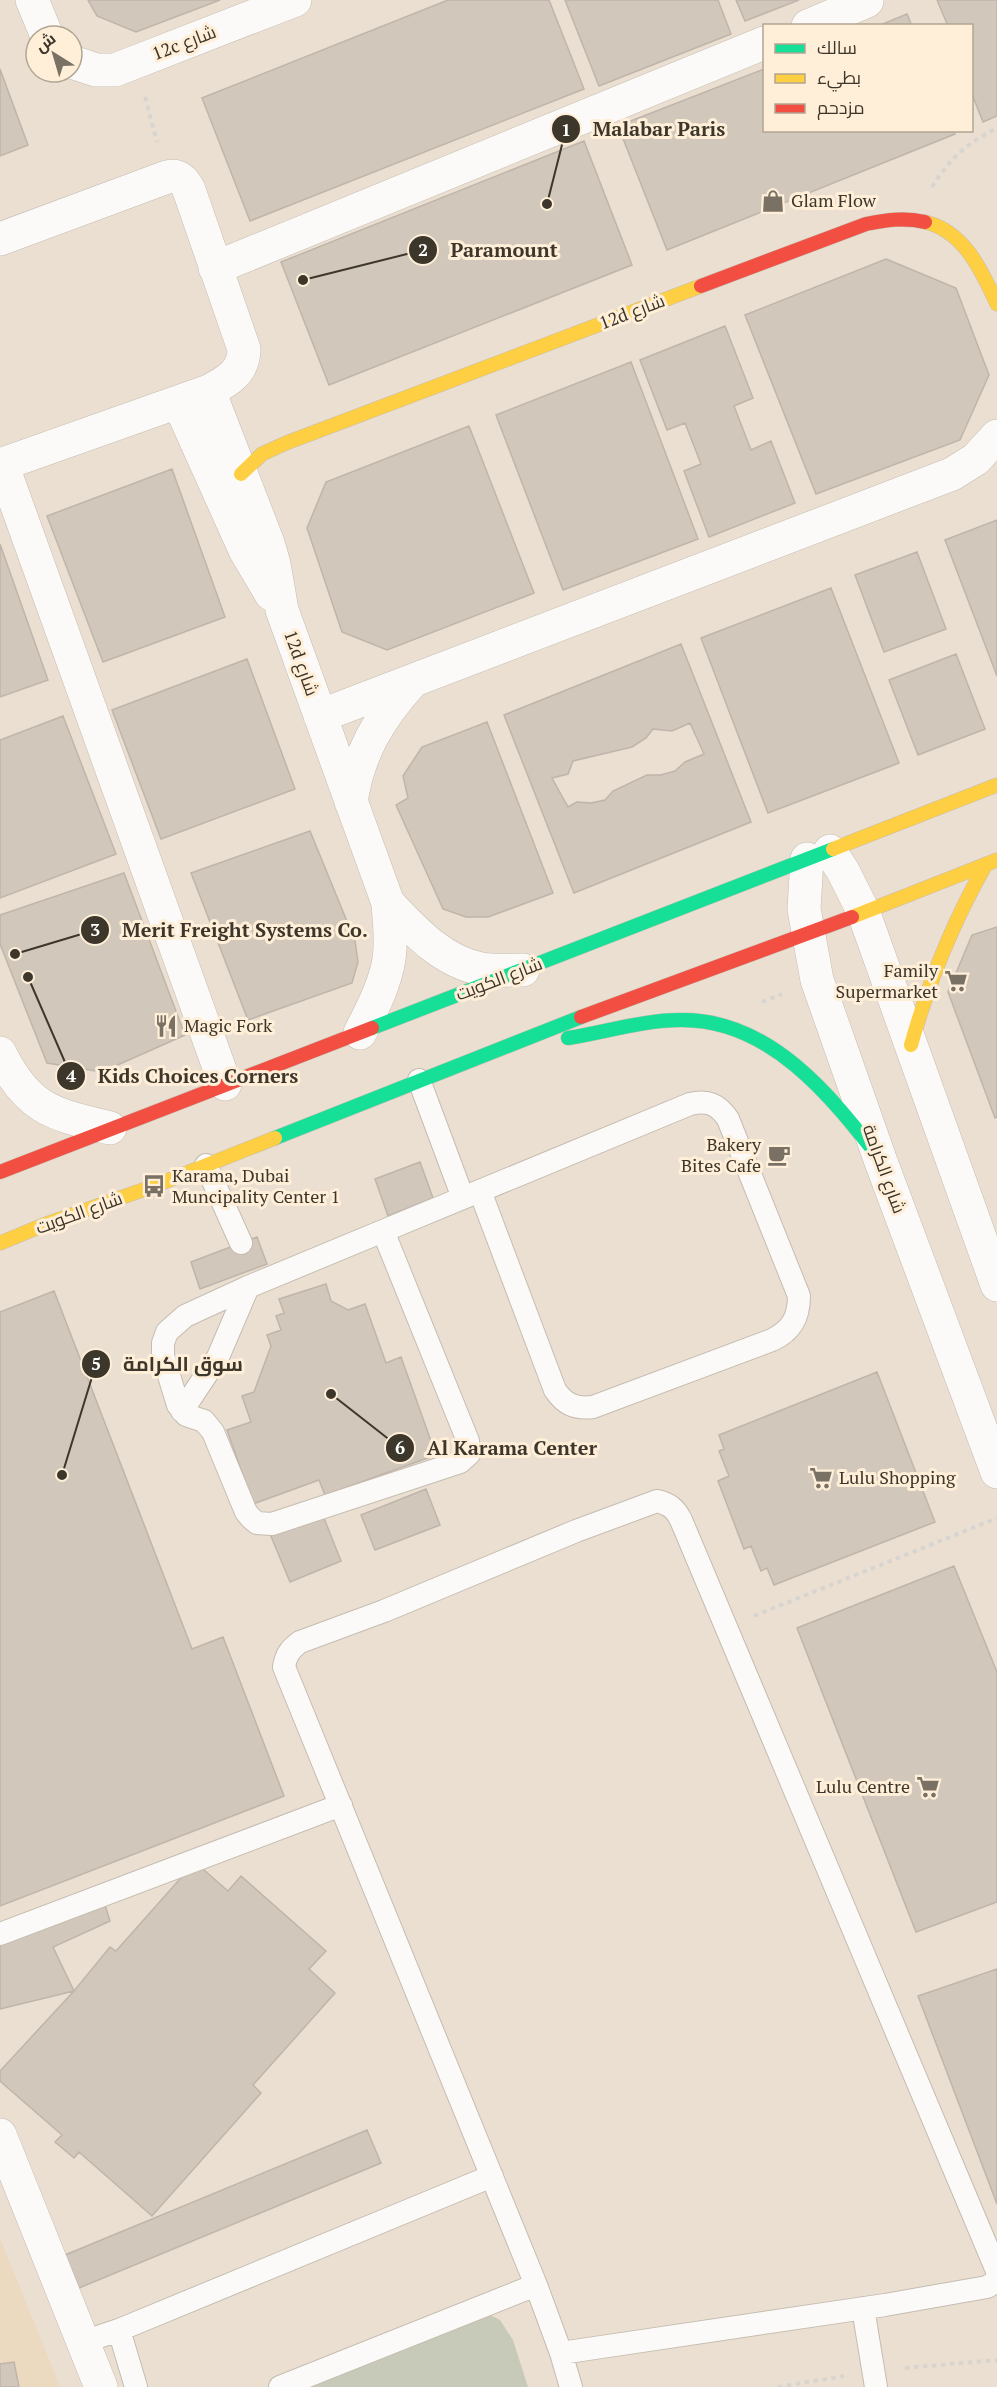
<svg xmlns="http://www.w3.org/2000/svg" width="997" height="2387" font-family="'PT Serif',Cairo,serif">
<rect width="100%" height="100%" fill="#eadfd0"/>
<path fill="#ebd9c0" d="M0 2238 60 2387H0Z"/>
<path fill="#c7cab8" d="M478 2309 500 2320 513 2340 528 2387H306Z"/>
<path fill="#d1c7bb" stroke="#bfb5aa" stroke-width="1.5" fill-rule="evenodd" d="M88 0H220L136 32 97 16Z
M448 0H549L584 89 250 221 202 98Z
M565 0H718L731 34 599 86Z
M736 0H799L745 21Z
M937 0H997V116L983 122 972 94V26H948Z
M907 14 912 26H878Z
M0 69 28 145 0 156Z
M764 69V130H953L955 134 667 250 618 126Z
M584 141 632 265 329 385 281 262Z
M886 259 956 288 989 375 960 440 816 494 745 315Z
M725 326 753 398 734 406 751 450 771 441 795 503 709 537 684 471 701 464 685 423 667 430 640 360Z
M631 362 698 539 563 590 496 415Z
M469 426 534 593 387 650 342 632 307 528 326 482Z
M172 469 225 617 103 662 47 516Z
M997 520V676L945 540Z
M0 544 48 680 0 697Z
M917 552 946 629 884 652 855 575Z
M831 588 899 763 768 813 701 638Z
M681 644 751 822 574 893 504 715ZM690 723 704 754 685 762 675 771 661 775H647L613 791 605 800 591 803 577 802 568 807 552 778 568 774 573 761 632 747 646 738 653 729 672 731Z
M956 654 985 729 918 755 889 680Z
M247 659 295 789 161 839 112 710Z
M63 716 116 854 0 898V740Z
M487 722 553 893 488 917H466L443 909 396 805 408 798 403 776 422 747Z
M310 831 355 941 358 962 352 983 248 1020 191 873Z
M124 873 185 1035 102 1072 47 1063 0 944V915Z
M997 927V1117L995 1118 948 992 972 935Z
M420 1162 433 1198 388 1216 375 1179Z
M257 1237 267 1264 200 1289 191 1262Z
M326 1284 331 1301 348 1310 365 1304 386 1363 401 1357 436 1455 325 1495 319 1480 253 1504 227 1430 251 1422 242 1396 254 1392 271 1346 267 1335 281 1330 276 1316 284 1313 279 1299Z
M54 1291 192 1649 223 1637 284 1796 0 1906V1312Z
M877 1372 935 1522 774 1585 767 1568 761 1571 751 1546 744 1549 718 1481 729 1476 719 1451 724 1449 719 1435Z
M426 1489 440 1525 375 1550 361 1515Z
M322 1513 341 1561 290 1582 270 1534Z
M954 1566 997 1672V1902L916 1932 797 1628Z
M195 1862 228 1891 241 1876 326 1951 309 1969 335 1993 253 2085 261 2093 152 2216 79 2152 74 2158 55 2142 62 2135 0 2081V2071L74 1991 110 1947 116 1951Z
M105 1905 110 1921 53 1947 74 1991 0 2009V1942Z
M997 1969V2204L918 1996Z
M367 2130 381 2163 79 2288 65 2255Z
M14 2362 19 2387H0V2364Z"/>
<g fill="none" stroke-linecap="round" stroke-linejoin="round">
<g stroke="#c5bdb1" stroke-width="24">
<path id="lane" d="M419 1080 463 1198
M206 1165 241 1243
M383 1231 248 1287 185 1316 167 1332 163 1343V1356L178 1405 186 1415 204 1421 213 1432 246 1512 251 1518 257 1523 272 1524 460 1462 469 1454 468 1441 383 1231 690 1104C708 1100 718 1104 728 1119L799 1296C799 1318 791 1331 772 1340L593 1407C576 1409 565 1405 555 1390L480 1191
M182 1411 218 1357 248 1287
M0 1934 341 1805
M863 2308 876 2387
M119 2330 136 2387
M83 2342 119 2330 492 2176
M561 2353 885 2305 987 2287 997 2281
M280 2387 536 2285
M571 2387 561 2353 536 2285 284 1667C286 1655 290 1649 300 1642L384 1611 576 1531 657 1501C669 1504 675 1508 681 1520L997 2271"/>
</g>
<g stroke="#c5bdb1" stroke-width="34">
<path id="street" d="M32 0 47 36
M808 26 867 1
M72 62 96 70H115L295 0
M0 239 167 177C179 174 184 180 189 190L244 349C244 372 228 381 209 391L0 465
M215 268 764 43
M209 391 268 543 274 564 282 610 388 903C389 921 392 940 389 959 385 985 372 1009 360 1033
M179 403 245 550 271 594
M2 464 225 1084
M320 716 952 474 976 459 997 436
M351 802C358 754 379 718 411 683
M830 851 843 871 863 911 997 1285
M807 859 804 909 817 980 880 1159 997 1472
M388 903C414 930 441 961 481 969 494 971 509 970 523 970
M0 1053C28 1110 53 1114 110 1128
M0 2135 101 2387"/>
</g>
<g stroke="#c5bdb1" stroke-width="15">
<path id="fast" d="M372 1028 833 849
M568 1038C606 1032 643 1020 681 1020 770 1019 831 1096 880 1159
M275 1138 581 1017"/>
</g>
<g stroke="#c5bdb1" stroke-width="15">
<path id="slow" d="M925 222C964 231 982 271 997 304
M241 474 262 454 286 443 701 286
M833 849 997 785
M852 917 997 860
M911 1045C929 981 953 922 986 864
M0 1243 46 1224 154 1186 275 1138"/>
</g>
<g stroke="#c5bdb1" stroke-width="15">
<path id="jam" d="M701 286 866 224C886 220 905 217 925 222
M581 1017 852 917
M0 1172 372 1028"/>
</g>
<path stroke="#d8d5d1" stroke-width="4" stroke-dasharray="4.5 4.5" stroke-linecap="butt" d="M145 97 157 142
M932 187C950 158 967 143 997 128
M762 1002 782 994
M754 1616 997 1518
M905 2368 997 2360
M778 2387 844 2376"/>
<use href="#lane" stroke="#fcfaf8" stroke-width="22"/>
<use href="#street" stroke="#fcfaf8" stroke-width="33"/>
<use href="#fast" stroke="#16e098" stroke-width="14"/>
<use href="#slow" stroke="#ffcf43" stroke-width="14"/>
<use href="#jam" stroke="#f24e42" stroke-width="14"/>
</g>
<defs>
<g id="shop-bare" transform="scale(1.8)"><path d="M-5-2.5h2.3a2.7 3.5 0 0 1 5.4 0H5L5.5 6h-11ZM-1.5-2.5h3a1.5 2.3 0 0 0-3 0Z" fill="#7a7165" stroke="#ffefd8" stroke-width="2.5" paint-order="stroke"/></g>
<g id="supermarket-bare" transform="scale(1.8)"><path d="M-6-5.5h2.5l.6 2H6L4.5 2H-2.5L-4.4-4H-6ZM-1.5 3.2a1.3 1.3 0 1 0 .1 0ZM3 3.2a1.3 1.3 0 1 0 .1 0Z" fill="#7a7165" stroke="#ffefd8" stroke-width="2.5" paint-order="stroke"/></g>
<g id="restaurant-bare" transform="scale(1.8)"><path d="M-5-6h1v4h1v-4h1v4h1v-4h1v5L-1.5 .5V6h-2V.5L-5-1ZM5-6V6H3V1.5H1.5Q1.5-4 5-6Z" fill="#7a7165" stroke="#ffefd8" stroke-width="2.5" paint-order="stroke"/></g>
<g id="cafe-bare" transform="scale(1.8)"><path d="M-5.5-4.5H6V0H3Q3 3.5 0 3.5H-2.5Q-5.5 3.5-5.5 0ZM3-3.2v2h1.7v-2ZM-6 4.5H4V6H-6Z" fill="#7a7165" stroke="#ffefd8" stroke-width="2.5" paint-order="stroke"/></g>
<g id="bus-bare" transform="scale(1.8)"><path d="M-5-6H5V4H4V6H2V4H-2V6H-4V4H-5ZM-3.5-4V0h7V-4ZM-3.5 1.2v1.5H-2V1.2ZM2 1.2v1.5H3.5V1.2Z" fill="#7a7165" stroke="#ffefd8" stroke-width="2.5" paint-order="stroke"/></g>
</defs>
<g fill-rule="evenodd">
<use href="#shop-bare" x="773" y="201"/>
<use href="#supermarket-bare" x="956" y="981"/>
<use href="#restaurant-bare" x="166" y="1026"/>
<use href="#cafe-bare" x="779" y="1155"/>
<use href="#bus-bare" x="154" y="1186"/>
<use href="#supermarket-bare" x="821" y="1478"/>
<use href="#supermarket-bare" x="928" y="1787"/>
</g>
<g text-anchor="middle" stroke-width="6" stroke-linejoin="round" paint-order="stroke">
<g font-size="18" fill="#3d362b" stroke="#ffefd8">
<text transform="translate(184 43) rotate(-21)" y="6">12c شارع</text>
<text transform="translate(632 312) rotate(-21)" y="6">12d شارع</text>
<text transform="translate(301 663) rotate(70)" y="6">12d شارع</text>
<text transform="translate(499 979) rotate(-21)" y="6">شارع الكويت</text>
<text transform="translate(884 1169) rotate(70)" y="6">شارع الكرامة</text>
<text transform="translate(79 1213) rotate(-20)" y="6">شارع الكويت</text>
</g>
<g font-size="18" fill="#3d362b" stroke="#ffefd8" text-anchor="start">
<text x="791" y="207">Glam Flow</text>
<text x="938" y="977" text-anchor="end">Family<tspan x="938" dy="21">Supermarket</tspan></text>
<text x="184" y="1032">Magic Fork</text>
<text x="761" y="1151" text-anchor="end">Bakery<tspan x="761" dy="21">Bites Cafe</tspan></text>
<text x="172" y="1182">Karama, Dubai<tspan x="172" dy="21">Muncipality Center 1</tspan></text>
<text x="839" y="1484">Lulu Shopping</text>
<text x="910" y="1793" text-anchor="end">Lulu Centre</text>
</g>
</g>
<path fill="none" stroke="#3d362b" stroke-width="2" d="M547 204L566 129M303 280L423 250M15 954L95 930M28 977L71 1076M62 1475L96 1364M331 1394L400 1448"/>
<g fill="#3d362b" stroke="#ffefd8" stroke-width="2">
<circle cx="547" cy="204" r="6"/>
<circle cx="303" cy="280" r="6"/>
<circle cx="15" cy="954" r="6"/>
<circle cx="28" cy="977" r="6"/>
<circle cx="62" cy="1475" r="6"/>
<circle cx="331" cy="1394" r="6"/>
<circle cx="566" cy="129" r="15"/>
<circle cx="423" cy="250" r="15"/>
<circle cx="95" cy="930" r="15"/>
<circle cx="71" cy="1076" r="15"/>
<circle cx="96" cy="1364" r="15"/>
<circle cx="400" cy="1448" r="15"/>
</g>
<g font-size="18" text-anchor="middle" font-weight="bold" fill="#fff">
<text x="566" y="136">1</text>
<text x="423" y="256">2</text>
<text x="95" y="936">3</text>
<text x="71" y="1082">4</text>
<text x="96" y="1370">5</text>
<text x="400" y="1454">6</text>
</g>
<g font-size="20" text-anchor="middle" font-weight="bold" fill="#3d362b" stroke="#ffefd8" stroke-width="6" stroke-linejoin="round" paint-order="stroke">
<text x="659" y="136">Malabar Paris</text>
<text x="504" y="257">Paramount</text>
<text x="245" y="937">Merit Freight Systems Co.</text>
<text x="198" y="1083">Kids Choices Corners</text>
<text x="183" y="1371">سوق الكرامة</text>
<text x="512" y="1455">Al Karama Center</text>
</g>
<rect x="763" y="24" width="210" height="108" fill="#ffefd8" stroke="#b1a593" stroke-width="1.5"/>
<rect x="775" y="44" width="30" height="9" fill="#16e098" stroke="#b1a593" stroke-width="1.5"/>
<text x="817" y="54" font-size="18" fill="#3d362b">سالك</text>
<rect x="775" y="74" width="30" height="9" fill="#ffcf43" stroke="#b1a593" stroke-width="1.5"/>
<text x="817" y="84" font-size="18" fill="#3d362b">بطيء</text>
<rect x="775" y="104" width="30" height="9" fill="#f24e42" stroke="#b1a593" stroke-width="1.5"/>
<text x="817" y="114" font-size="18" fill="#3d362b">مزدحم</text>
<g transform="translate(54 54) rotate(323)"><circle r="28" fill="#ffefd8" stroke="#b1a593" stroke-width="1.5"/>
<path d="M0-4.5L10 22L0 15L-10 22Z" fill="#7a7165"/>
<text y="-9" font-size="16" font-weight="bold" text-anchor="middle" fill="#3d362b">ش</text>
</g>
</svg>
